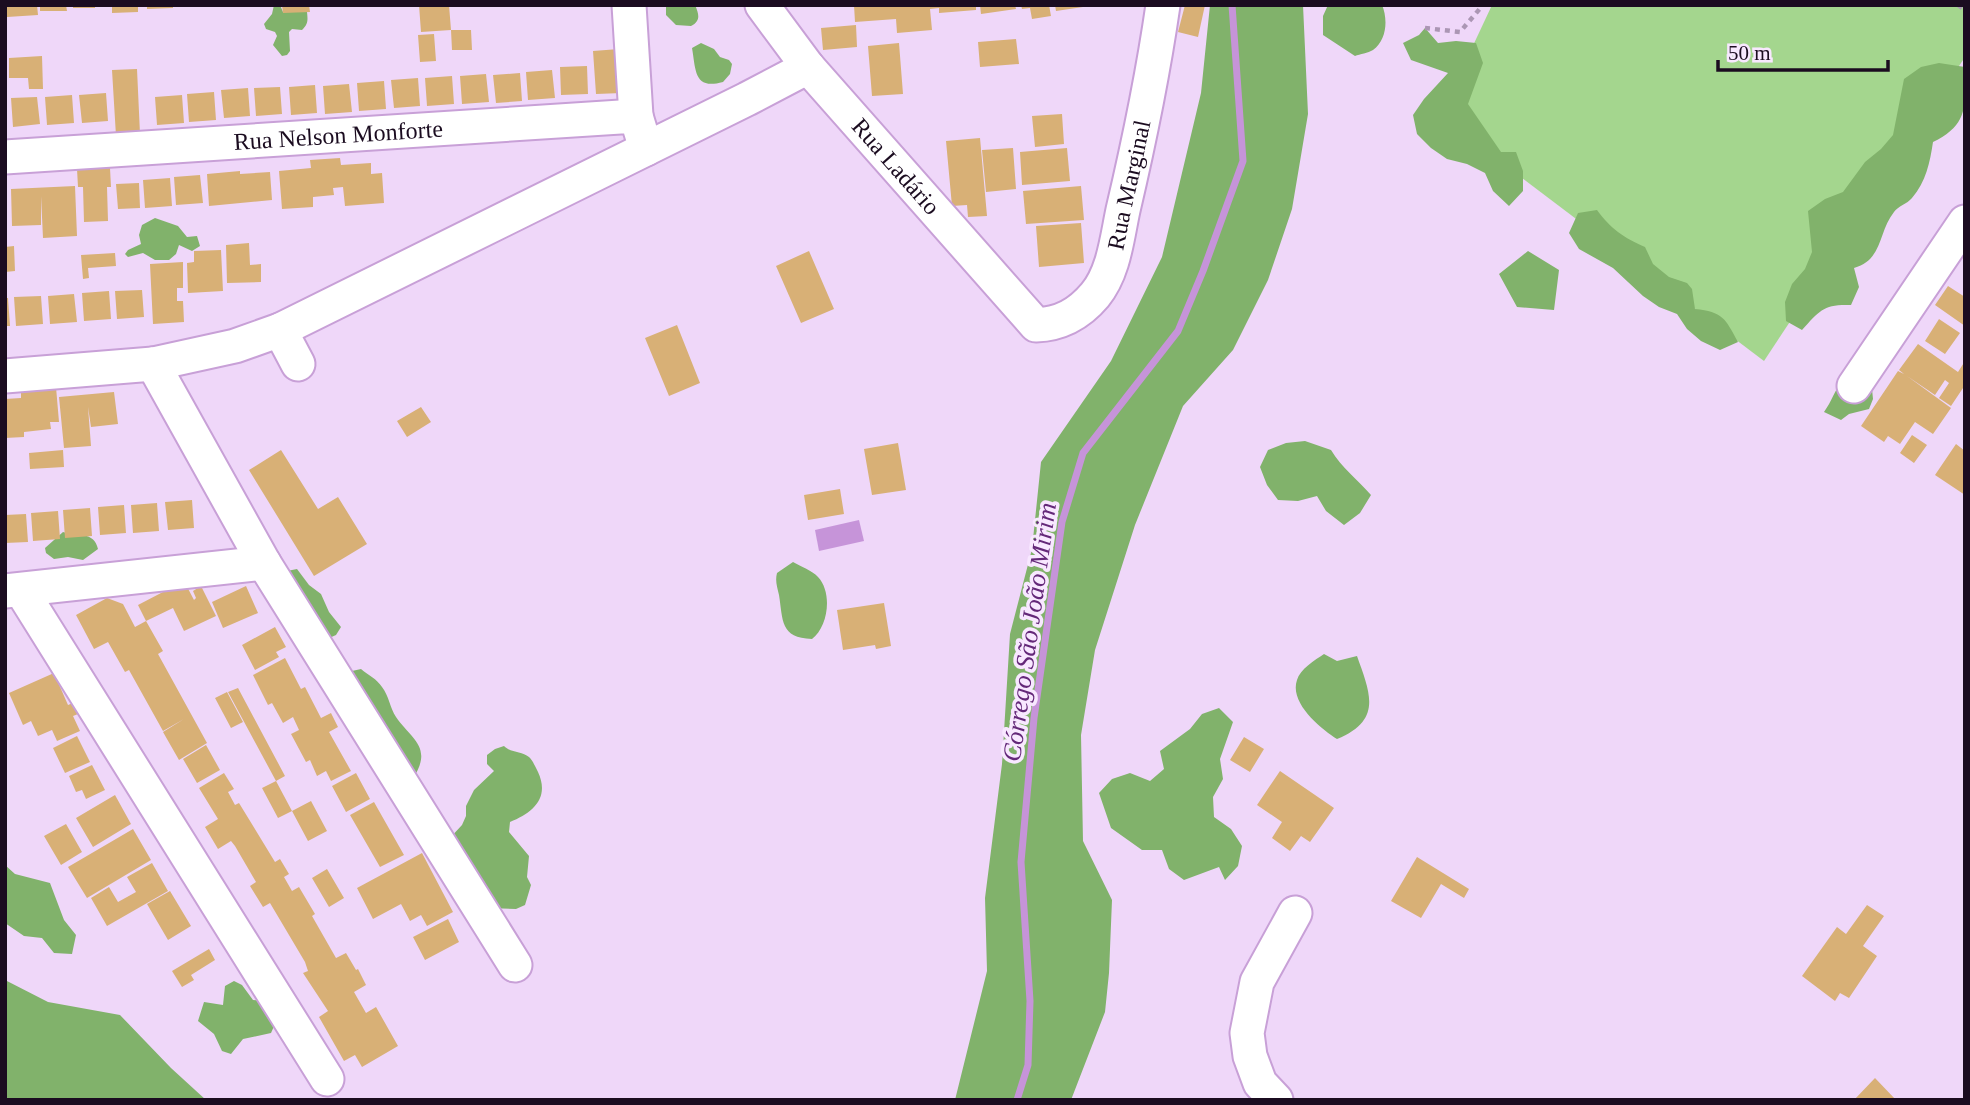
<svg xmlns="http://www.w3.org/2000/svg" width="1970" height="1105" font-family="Georgia,serif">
<rect width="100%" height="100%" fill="#efd7f9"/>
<path fill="#a4d68e" d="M1492 5H1965V57L1764 361 1440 116Z"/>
<path fill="#81b26b" d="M274 5H280L283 12 299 8 307 12C308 21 308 24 302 30L292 29 289 32 290 51 287 55 282 56 273 45 277 36 275 32 266 29 264 24 272 14Z
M666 5H695C699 14 701 21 691 26L676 25 666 15Z
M1210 5H1303L1308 114 1292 209 1268 280 1233 350 1183 406 1135 525 1095 650 1081 735 1083 841 1112 900 1109 973 1105 1012 1071 1100H955L987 971 985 898 1002 764 1010 634 1032 549 1041 462 1111 361 1162 257 1201 93Z
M1328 5H1382C1388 19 1387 40 1373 50 1368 53 1360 54 1355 56L1323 35V16Z
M1425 28 1438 43 1456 41 1476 43 1483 63 1468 104 1501 152H1516L1523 171V191L1509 206 1493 191 1485 173 1467 164 1447 159 1431 148 1417 134 1413 115 1424 99 1448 73 1411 60 1403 43 1419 35Z
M701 43 714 49 720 57 729 60 732 64 730 74 723 82C694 90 696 71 692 48Z
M1939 63 1965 67C1965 104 1970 124 1933 142 1930 162 1926 182 1912 198 1907 204 1898 206 1894 212 1878 232 1883 260 1854 268L1859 287 1851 305C1824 304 1820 310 1802 330L1786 321 1785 302 1792 284 1805 269 1812 252 1808 211 1825 199 1843 192 1865 162 1881 149 1893 135 1904 79 1921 67Z
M1597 210C1611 229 1624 238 1645 247L1653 264 1669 277 1687 283 1692 289 1695 309C1723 312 1725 318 1738 342L1720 350 1701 341 1687 329 1677 314 1659 307 1643 296 1613 268 1579 249 1569 233 1578 213Z
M155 218 178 226 187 237 197 236 200 246 192 251 179 245 176 254 169 260H155L143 253 128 257 125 254 128 250 141 244 139 235 142 225Z
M1528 251 1559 270 1554 310 1517 307 1499 274Z
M1843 380 1872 389 1873 399 1869 409 1849 414 1841 420 1824 412C1832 401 1835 389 1843 380Z
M1305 441 1331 450C1342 468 1357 479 1371 495L1360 513 1344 525 1326 511 1317 496 1298 501 1278 500 1267 485 1260 467 1268 450 1286 443Z
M63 532C77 536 94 531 98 549L83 560 68 557 54 559 46 553 45 548Z
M793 562C800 566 813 571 818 577 833 593 828 627 812 639 780 638 783 620 779 595 777 586 775 581 777 573Z
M297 569 309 585 321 594 329 612 341 627 336 635 327 639 294 595 298 586 287 571Z
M1324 654 1337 661 1357 656C1370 693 1383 720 1337 739 1321 729 1289 703 1297 680 1300 669 1315 660 1324 654Z
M361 669C368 675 377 679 382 687 389 696 390 708 396 717 412 740 434 747 412 780L345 677 352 671Z
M1219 708 1233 722 1220 759 1223 779 1213 797 1214 817 1231 829 1242 846 1238 866 1225 880 1219 867 1184 880 1169 869 1162 850H1142L1111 828 1099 793 1112 779 1130 773 1150 781 1164 769 1160 751 1190 729 1202 714Z
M504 746C511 753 522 751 529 757 533 761 535 766 538 772 550 798 533 813 510 822L509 832 529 856 527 877 531 885 525 905 516 909 487 908 449 839 462 825 466 816V806L474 790 494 771 487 764V755L495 749Z
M5 865 15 874 50 883 64 920 76 935 72 954 54 953 42 938 24 936 5 923Z
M5 980 48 1002 120 1015 171 1068 206 1100H5Z
M234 981 242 985 253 1000 262 1001 275 1024 271 1033 243 1039 231 1054 222 1051 214 1034 198 1021 204 1002 223 1005 225 986Z"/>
<path fill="#c694d9" d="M859 520 864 541 819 551 815 530Z"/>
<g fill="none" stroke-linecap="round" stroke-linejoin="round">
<path stroke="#c694d9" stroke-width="7" d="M1017 1100 1028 1065 1030 1001 1021 862 1034 718 1062 522 1083 453 1178 331 1203 271 1243 161 1232 5"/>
</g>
<path fill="#d8b076" d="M7 5H37L38 15 7 17Z
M40 5H66L67 11H40Z
M73 5H95V8H73Z
M112 5H138V12L112 13Z
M147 5H173V8L147 9Z
M282 5H309L310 12 283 13Z
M419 5H449L451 30H471L472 50H452L451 30 421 32Z
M854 5H976V10L939 13V8L930 9 932 30 897 33 896 19 855 22Z
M980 5H1015L1016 9 981 14Z
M1021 5H1049L1051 16 1032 19 1030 8 1022 9Z
M1055 5H1083V7L1056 11Z
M1185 5H1205L1198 37 1178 32Z
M856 25 857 47 823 50 821 28Z
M434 34 436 61 420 62 418 35Z
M1016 39 1019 64 980 67 978 42Z
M899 43 903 94 872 96 868 46Z
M619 49 622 93 596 94 593 51Z
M42 56 43 89H29L28 78H9V58Z
M587 66 588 94 561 95 560 67Z
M137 69 140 134 116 136 112 70Z
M552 70 555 98 528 100 526 72Z
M520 73 522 101 496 103 493 75Z
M486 74 489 102 462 104 460 76Z
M452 76 454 104 427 106 425 78Z
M418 78 420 106 394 108 391 80Z
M384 81 386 109 359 111 357 83Z
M349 84 352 112 325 114 323 86Z
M315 85 317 113 291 115 289 87Z
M280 87 282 114 256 116 254 88Z
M248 88 250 116 224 118 221 90Z
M214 92 216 120 189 122 187 94Z
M106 93 108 121 82 123 79 95Z
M72 95 74 123 47 125 45 97Z
M182 95 184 123 157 125 155 97Z
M37 97 40 124 13 127 11 98Z
M1062 114 1064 144 1035 147 1032 116Z
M980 138 987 216 968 217 967 205 952 206 946 141Z
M1013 148 1016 189 986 192 982 150Z
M1067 148 1070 181 1022 185 1020 152Z
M340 158 341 165 371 163V174L382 173 384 203 345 206 343 187 333 188 334 195 313 197V207L282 209 279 171 311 168 310 160Z
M110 168 111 187H107L108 221 84 222 83 187H78L77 169Z
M240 171V174L270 172 272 200 209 206 207 174Z
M200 175 203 203 176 205 174 177Z
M170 178 172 206 145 208 143 180Z
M139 183 140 208 118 209 116 184Z
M75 186 77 236 43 238 41 196V225L12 226 11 189Z
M1081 186 1084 220 1026 224 1023 191Z
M1081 223 1084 263 1039 267 1036 226Z
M249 243 250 265 261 264V282L227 283 226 245Z
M14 246 15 271 5 272V247Z
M221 250 223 291 188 293 187 263 194 262V251Z
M809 251 834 309 801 323 776 266Z
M115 253 116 266 88 268 89 278 83 279 81 255Z
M183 262V288H177V301H183L184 322 153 324 150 264Z
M1948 286 1965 297V326L1935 305Z
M142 290 144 317 117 319 115 291Z
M109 291 111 319 84 321 82 293Z
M74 294 77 322 50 324 48 296Z
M41 296 43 324 16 326 14 297Z
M5 298H8L10 326H5Z
M1939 319 1960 333 1945 354 1925 341Z
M677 325 700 383 669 396 645 338Z
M1918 344 1958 372 1965 361V385L1951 406 1939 398 1949 383 1945 380 1935 395 1907 376 1951 408 1933 434 1915 422 1900 444 1888 436 1884 442 1861 426 1898 371 1904 374 1899 370Z
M56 387 59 422H50L51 429 24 432V437L5 438V399L21 398V389Z
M114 392 118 424 91 427 88 407 91 446 64 448 59 397Z
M421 407 431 422 407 437 397 421Z
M1912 435 1927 445 1914 463 1900 453Z
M898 443 906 490 872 495 864 449Z
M1956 444 1965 451V495L1935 475Z
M63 450 64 467 30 469 29 453Z
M281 450 318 509 338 497 367 544 314 576 249 470Z
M840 489 844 514 808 520 804 495Z
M192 500 194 528 168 530 165 502Z
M157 503 159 531 133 533 131 505Z
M124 505 126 533 100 535 98 507Z
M90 508 92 536 65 538 63 510Z
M58 511 60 539 33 541 31 513Z
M26 514 28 542 5 543V515Z
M184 581 194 600 196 598 193 591 201 586 216 616 184 631 173 608 146 621 138 605Z
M246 586 258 613 223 628 212 602Z
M107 598 123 604 135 627 146 621 163 651 158 654 207 743 179 760 163 732 184 719 163 731 129 670 125 672 108 642 94 649 76 615Z
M884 603 891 646 876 649 875 645 843 650 837 610Z
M275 627 286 647 276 652 279 657 255 670 242 645Z
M285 658 301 689 305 687 321 718 331 713 338 727 329 732 351 771 331 781 326 771 317 776 310 760 306 762 291 734 299 730 293 717 283 723 272 703 268 705 253 675Z
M54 673 68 705 73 703 78 714 73 716 80 731 57 741 52 730 38 736 31 721 23 725 9 693Z
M238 688 285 776 276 781 292 811 278 818 262 788 276 781 228 692Z
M227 692 243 722 231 728 215 698Z
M77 736 90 762 65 773 53 748Z
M1244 737 1264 749 1250 772 1230 760Z
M206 745 220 770 197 783 183 759Z
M92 765 105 790 86 799 82 790 76 792 69 776Z
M1280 771 1334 808 1310 842 1301 836 1290 851 1272 838 1282 822 1257 805Z
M224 773 234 789 228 792 235 805 239 803 275 862 280 859 289 874 284 877 292 891 299 887 315 914 312 916 336 958 346 953 356 970 358 969 366 985 354 992 366 1013 376 1007 398 1046 362 1067 355 1055 344 1061 319 1017 328 1011 303 973 308 971 305 962 270 903 263 907 250 886 256 882 235 846 231 841 218 849 205 827 218 819 199 788Z
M356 773 370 799 346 812 332 786Z
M115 795 131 824 93 847 76 818Z
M311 801 327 831 308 841 292 811Z
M374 802 404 855 380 867 350 815Z
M66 824 82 852 61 865 44 836Z
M133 829 151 860 87 898 68 867Z
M422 853 453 912 427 926 421 915 410 921 401 904 373 919 357 888Z
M1417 857 1469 889 1464 898 1441 884 1421 918 1391 901Z
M152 863 168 891 107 926 91 898 109 887 118 902 136 892 127 877Z
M327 869 344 898 329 907 312 878Z
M170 891 191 926 168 940 147 904Z
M1867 905 1884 916 1863 946 1877 956 1849 998 1840 993 1835 1001 1802 976 1837 927 1846 934Z
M448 919 459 942 425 960 413 937Z
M209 949 215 960 191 975 194 980 182 987 172 971Z
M1875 1078 1896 1100H1854Z"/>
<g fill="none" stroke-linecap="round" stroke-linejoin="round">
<g stroke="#c8a0d7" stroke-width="37">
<g id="minor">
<path d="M629 5 636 116"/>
<path id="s1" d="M762 5 808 67 1036 325C1061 324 1079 314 1095 295 1114 272 1117 238 1123 210 1139 142 1153 74 1163 5"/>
<path id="s2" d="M5 157 636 116 646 149"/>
<path d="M280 330 298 364"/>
<path d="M153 364 264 563 515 965"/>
<path d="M5 376 153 364 235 346 280 330 747 99 808 67"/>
<path d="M1854 386 1965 222"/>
<path d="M21 590 327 1079"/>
<path d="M5 591 264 563"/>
<path d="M1276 1100 1260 1083 1250 1056 1247 1033 1257 982 1295 913"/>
</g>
</g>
<path stroke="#ab96b4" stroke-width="4.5" stroke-dasharray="5 5" stroke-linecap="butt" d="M1958 5 1965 10
M1425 28 1460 32 1483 5"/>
<use href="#minor" stroke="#fff" stroke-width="33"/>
</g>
<g text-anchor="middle" stroke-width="7" stroke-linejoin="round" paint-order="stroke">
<g font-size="24" fill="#1b0c20" stroke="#f8e8ff">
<text dy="8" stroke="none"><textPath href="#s2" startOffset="334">Rua Nelson Monforte</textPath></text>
<text dy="8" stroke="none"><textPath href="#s1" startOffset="210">Rua Ladário</textPath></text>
<text dy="8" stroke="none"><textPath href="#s1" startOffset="606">Rua Marginal</textPath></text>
</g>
<g font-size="26" font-style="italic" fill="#642879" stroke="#f8e8ff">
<text transform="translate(1029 632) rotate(-82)" y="9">Córrego São João Mirim</text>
</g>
</g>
<rect width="1970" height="1105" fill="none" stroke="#1b0c20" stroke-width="14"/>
<path d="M1718 60v10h170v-10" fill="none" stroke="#1b0c20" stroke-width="3.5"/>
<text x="1728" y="60" font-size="21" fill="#1b0c20" stroke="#f8e8ff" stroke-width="5" paint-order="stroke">50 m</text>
</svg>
